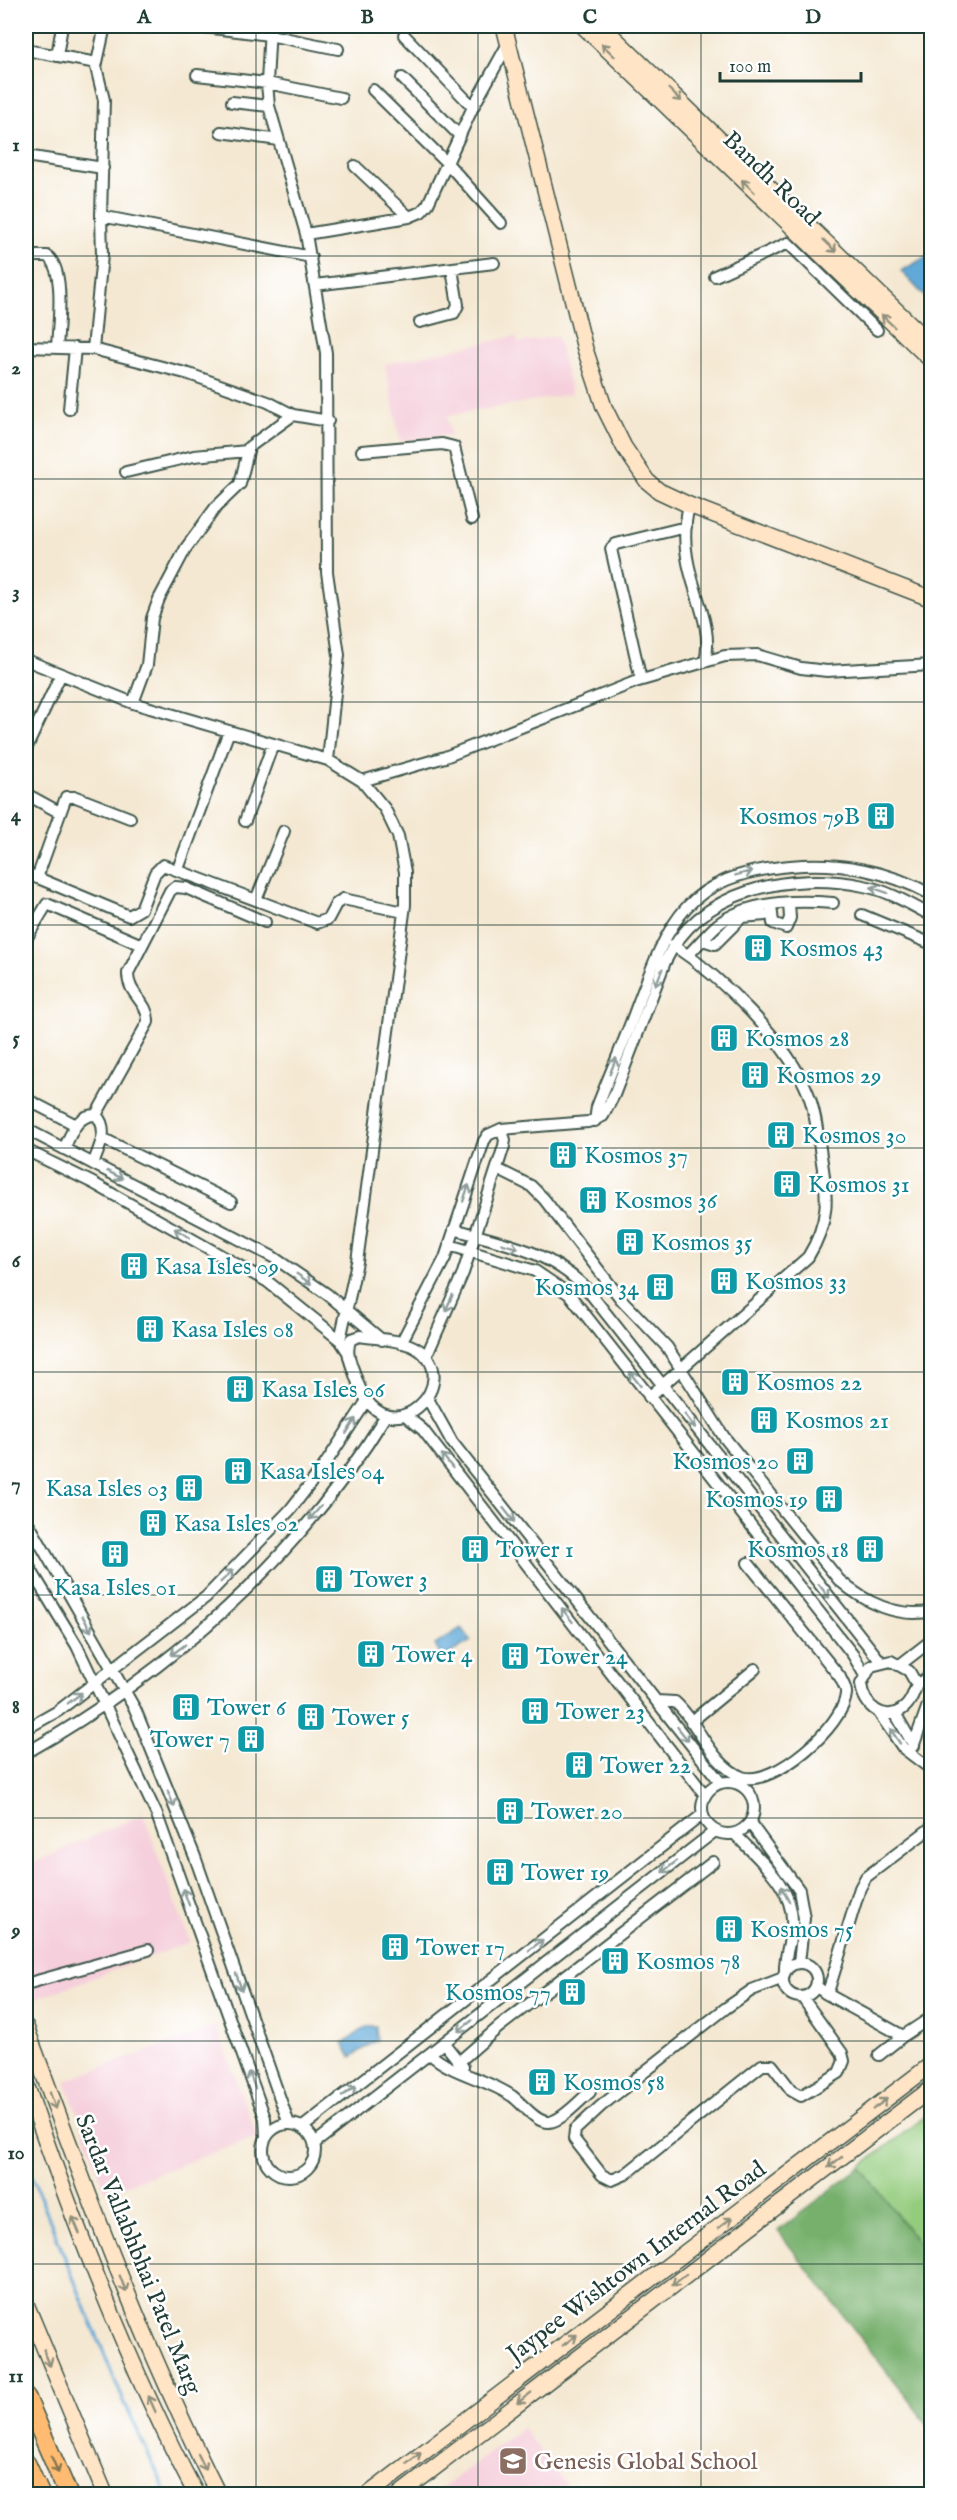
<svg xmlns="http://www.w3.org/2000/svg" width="957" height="2520" font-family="'IM FELL English',serif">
<rect width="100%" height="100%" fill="#fff"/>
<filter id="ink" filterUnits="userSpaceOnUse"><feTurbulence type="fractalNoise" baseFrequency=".0167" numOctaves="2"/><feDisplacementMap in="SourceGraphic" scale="12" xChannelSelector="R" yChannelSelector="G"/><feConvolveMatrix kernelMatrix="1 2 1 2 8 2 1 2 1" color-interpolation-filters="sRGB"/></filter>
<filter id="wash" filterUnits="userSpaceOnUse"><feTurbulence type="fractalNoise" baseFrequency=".008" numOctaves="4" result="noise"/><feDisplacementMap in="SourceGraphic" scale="24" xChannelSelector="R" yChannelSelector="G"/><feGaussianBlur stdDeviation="1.35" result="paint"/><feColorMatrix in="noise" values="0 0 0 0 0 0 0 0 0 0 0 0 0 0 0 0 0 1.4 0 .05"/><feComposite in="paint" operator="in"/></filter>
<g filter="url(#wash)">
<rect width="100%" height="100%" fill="#f4e8d2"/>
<path fill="#f5cfdb" d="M516 336 518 343 557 336 572 394 447 416 451 435 400 441 385 364Z
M143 1814 190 1942 36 1999 26 1968V1866Z
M216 2026 257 2137 106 2192 65 2081Z
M522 2428 574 2494H434Z"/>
<path fill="#94cc7e" stroke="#5a8459" stroke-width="1.5" d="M931 2112V2259L860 2167Z"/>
<path fill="#77b06d" stroke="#4b7650" stroke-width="1.5" d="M860 2167 931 2259V2429L778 2231Z"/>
<path fill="#61a9d8" stroke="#407386" stroke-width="1.5" d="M931 254V303L901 271Z
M461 1628 471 1641 442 1658 435 1645Z
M366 2027H376L377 2040 351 2057 343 2044Z"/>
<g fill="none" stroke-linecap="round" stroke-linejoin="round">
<path stroke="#61a9d8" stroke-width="3" d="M26 2162 121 2395 167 2494"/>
</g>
</g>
<g filter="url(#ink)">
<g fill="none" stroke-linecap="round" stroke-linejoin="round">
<g stroke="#3f574c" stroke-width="14">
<path id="street" d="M105 26 96 67 104 100 101 216 311 257
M197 26 269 35 338 49
M270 26 267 83 269 106 306 234 326 353 327 572 339 655 328 760
M404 35 473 107
M26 50 97 63
M57 56 62 26
M197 75 267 83 341 98
M402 78 460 136
M373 90 448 164 501 223
M232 102 269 106
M221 132 279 140
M26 156 103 168
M355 166 409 217
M306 234 409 217 421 212 428 204 473 107 509 42
M26 256H47C66 269 58 326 57 348
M715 276 788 243 877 330
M315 285 494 263
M420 322 454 313 458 305 452 269
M26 347 93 349 189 374 268 402 293 415 328 421
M93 349 102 255 101 216
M69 409 75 348
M362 451 442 444 454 447 472 519
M126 472 194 456 247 451
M689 505C685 522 684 540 687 557 692 592 714 626 705 662
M26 660 133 703 328 760 362 781 385 809 398 836 405 872V905L357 1262 340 1340
M641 680 611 549 616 544 686 527
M133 703 147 665 152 618 159 599 186 548 216 507 240 484 249 447 293 415
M26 749 61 674
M362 781 445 757 635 682 725 656 757 655 801 668 827 671 932 665
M26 794 59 812
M245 821 273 744
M178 869 229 731
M26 873 129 916 141 909 155 873 163 865 317 923 328 919 336 904 343 899 404 912
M37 878 66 797H76L130 818
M256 900 284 831
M771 905 773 923 786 928 790 918 789 903
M862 915 932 944
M26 939 47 904 142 945
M703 940 715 944 742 917 765 915
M688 955C698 945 707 934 717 925 747 901 797 900 833 903
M26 1099 76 1125
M96 1115 148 1022C149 1002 127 994 128 973L170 891 175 887 186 888 265 922
M595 1121 597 1107C610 1074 624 1042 636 1009 670 918 686 876 790 866 839 861 889 871 932 895
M26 1129 273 1257 327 1294 382 1340
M102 1138 231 1202
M64 1149C71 1134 77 1114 96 1115 110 1129 99 1148 93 1164
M26 1150 93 1183 268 1282 340 1340 348 1352
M497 1169 531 1186 544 1199 621 1299 667 1347 724 1437 839 1580C864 1602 898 1619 932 1611
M454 1229C505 1244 546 1249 586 1288L881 1662
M449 1245 535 1271 569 1294 853 1655 864 1674
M360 1336C377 1339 398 1339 414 1347 472 1377 386 1467 356 1378 352 1365 344 1352 351 1339Z
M401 1343 445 1258 484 1141 488 1135 501 1129 588 1122 603 1116 614 1095 665 962C699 889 791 871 864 886 889 891 910 904 932 916
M426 1357 463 1273 504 1146 505 1140 501 1129
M649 1397 808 1257C830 1221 828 1197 821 1156 818 1136 816 1113 808 1093 787 1041 720 976 673 945
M428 1399 452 1442 721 1783
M405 1415 423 1430 705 1795
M26 1519 135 1709 195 1857 289 2124
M26 1562 77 1646 157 1815 265 2118 266 2136
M891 1661 909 1671 917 1685C913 1693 912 1701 905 1707 885 1725 863 1706 861 1684L871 1666Z
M901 1664 932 1640
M917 1685 932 1674
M657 1701 675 1702C699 1723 711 1765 742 1777 773 1788 844 1725 846 1694 847 1689 842 1682 840 1677L748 1563
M879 1713 903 1748 932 1770
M895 1713 914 1746
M691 1722 755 1669
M26 1729 58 1711 206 1597 290 1510 324 1466 366 1402
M914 1744 932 1694
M26 1753C171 1671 299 1558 386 1415
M702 1808a26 26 0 1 1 52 0a26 26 0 1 1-52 0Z
M750 1823 799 1890 804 1918 799 1963
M735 1834C759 1860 795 1887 792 1926 791 1941 784 1956 785 1971
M783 1980a17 17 0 1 1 34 0a17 17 0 1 1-34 0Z
M783 1978 752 1990 726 2008 601 2106 575 2130 574 2139 602 2175 612 2180 626 2174 762 2065H772L792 2091 801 2096 839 2073 844 2061 842 2053 802 1997
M26 1984 148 1950
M816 1986 825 1993 829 1989 860 1888 866 1877 932 1827
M825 1993 903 2036 932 2017
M444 2043 463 2067
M430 2054C454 2075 485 2078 512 2096 522 2103 536 2123 549 2122 562 2121 580 2100 590 2092
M879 2055 903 2036
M460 2061 499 2027 713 1862
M263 2150a26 26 0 1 1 52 0a26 26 0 1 1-52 0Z
M303 2127 702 1815
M315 2143 715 1831"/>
</g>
<g stroke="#3f574c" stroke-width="18">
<path id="secondary" d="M504 26 585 349 604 407 624 447 647 481 659 491 689 505 932 599
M583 26 932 361
M602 26 932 345
M26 2027C84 2185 142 2343 218 2494
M26 2084C74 2223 127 2364 196 2494
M26 2304 105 2494
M369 2494 932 2064
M400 2494 932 2088"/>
</g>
<g stroke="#3f574c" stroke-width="21">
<path id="highway" d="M26 2397 68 2494
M26 2463 40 2494"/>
</g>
<use href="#street" stroke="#fff" stroke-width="10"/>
<use href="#secondary" stroke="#ffe4c6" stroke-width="15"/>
<use href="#highway" stroke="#ffbb71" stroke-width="18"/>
</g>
<defs><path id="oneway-shaft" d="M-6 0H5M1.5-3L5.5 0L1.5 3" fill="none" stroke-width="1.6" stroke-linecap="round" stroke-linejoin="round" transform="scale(1.5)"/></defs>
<g stroke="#8f907d">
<use href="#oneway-shaft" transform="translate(608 50) rotate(-136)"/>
<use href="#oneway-shaft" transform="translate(675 95) rotate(44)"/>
<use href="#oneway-shaft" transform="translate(748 186) rotate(-136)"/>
<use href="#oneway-shaft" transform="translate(830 246) rotate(44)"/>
<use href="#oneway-shaft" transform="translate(888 321) rotate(-136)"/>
<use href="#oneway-shaft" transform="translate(53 2101) rotate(70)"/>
<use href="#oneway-shaft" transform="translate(880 2104) rotate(-37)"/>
<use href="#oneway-shaft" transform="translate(835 2162) rotate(143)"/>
<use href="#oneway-shaft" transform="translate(725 2223) rotate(-38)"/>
<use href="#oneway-shaft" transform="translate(76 2225) rotate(-113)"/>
<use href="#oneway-shaft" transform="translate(679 2280) rotate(143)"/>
<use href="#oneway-shaft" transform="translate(123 2284) rotate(69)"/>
<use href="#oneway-shaft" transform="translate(570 2340) rotate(-37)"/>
<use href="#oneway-shaft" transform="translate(47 2358) rotate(68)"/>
<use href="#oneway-shaft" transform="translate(524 2398) rotate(143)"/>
<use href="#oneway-shaft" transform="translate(152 2404) rotate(-114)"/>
<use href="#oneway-shaft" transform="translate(414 2458) rotate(-38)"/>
<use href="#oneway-shaft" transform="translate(202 2462) rotate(64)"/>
</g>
<g stroke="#8f9e9a">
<use href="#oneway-shaft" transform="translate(744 873) rotate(-15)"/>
<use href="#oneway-shaft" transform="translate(879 890) rotate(-161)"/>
<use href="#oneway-shaft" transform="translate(659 977) rotate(112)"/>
<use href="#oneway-shaft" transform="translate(613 1066) rotate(-68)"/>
<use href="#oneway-shaft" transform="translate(115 1175) rotate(27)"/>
<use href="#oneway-shaft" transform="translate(466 1193) rotate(-71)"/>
<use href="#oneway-shaft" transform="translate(182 1233) rotate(-150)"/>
<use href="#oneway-shaft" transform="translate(510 1246) rotate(17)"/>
<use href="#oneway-shaft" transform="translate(304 1279) rotate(35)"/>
<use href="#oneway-shaft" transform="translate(449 1303) rotate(114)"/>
<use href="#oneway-shaft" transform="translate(635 1379) rotate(-128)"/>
<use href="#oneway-shaft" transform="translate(690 1421) rotate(52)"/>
<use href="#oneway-shaft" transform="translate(351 1426) rotate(-58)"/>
<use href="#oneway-shaft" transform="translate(447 1461) rotate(-128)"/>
<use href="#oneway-shaft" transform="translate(315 1513) rotate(131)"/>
<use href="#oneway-shaft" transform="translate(509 1515) rotate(52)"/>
<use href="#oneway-shaft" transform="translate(227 1576) rotate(-44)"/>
<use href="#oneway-shaft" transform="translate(824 1591) rotate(52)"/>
<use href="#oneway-shaft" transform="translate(567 1615) rotate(-128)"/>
<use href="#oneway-shaft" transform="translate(87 1624) rotate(61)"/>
<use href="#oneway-shaft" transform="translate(178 1650) rotate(143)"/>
<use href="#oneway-shaft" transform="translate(75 1698) rotate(-37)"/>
<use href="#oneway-shaft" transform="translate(683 1734) rotate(52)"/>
<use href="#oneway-shaft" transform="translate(895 1736) rotate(-124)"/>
<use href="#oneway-shaft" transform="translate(171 1799) rotate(68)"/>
<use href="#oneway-shaft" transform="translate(669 1867) rotate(142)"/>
<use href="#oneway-shaft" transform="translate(785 1894) rotate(-118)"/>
<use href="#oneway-shaft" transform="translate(186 1897) rotate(-110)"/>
<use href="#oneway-shaft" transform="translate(536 1945) rotate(-38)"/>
<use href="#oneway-shaft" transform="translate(239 1982) rotate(71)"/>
<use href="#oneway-shaft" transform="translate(465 2026) rotate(142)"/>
<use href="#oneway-shaft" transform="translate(252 2080) rotate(-110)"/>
<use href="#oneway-shaft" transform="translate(349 2091) rotate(-38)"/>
</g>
<use stroke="#84764f" href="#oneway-shaft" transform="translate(55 2465) rotate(67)"/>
</g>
<path fill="none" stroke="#1f3d34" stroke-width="1.5" stroke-opacity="0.55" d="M256 26V2494M478 26V2494M701 26V2494M26 256H932M26 479H932M26 702H932M26 925H932M26 1148H932M26 1372H932M26 1595H932M26 1818H932M26 2041H932M26 2264H932"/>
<defs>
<g id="building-square" transform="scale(1.5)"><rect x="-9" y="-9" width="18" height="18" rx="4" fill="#0f9aa8" stroke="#fff"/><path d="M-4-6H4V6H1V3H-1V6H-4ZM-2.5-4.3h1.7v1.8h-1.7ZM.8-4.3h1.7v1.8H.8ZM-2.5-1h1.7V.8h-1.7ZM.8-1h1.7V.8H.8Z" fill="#fff"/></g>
<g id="school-square" transform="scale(1.5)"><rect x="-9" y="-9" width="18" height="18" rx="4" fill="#8d6e63" stroke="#fff"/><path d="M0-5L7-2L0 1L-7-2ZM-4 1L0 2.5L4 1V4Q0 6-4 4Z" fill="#fff"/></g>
</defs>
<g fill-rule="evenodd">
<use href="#building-square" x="881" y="816"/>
<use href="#building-square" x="758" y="948"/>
<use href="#building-square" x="724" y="1038"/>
<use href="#building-square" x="755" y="1075"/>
<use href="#building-square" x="781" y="1135"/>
<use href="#building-square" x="563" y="1155"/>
<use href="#building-square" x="787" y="1184"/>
<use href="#building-square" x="593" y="1200"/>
<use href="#building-square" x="630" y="1242"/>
<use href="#building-square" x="134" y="1266"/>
<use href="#building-square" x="724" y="1281"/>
<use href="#building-square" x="660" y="1287"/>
<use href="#building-square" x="150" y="1329"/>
<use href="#building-square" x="735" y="1382"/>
<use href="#building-square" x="240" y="1389"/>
<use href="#building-square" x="764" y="1420"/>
<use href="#building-square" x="800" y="1461"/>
<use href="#building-square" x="238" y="1471"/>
<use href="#building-square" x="189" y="1488"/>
<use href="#building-square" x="829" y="1499"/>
<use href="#building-square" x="153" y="1523"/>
<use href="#building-square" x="475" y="1549"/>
<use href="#building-square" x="870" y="1549"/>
<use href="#building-square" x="115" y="1554"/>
<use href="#building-square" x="329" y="1579"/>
<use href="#building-square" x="371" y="1654"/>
<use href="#building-square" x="515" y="1656"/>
<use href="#building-square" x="186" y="1707"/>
<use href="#building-square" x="535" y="1711"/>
<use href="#building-square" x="311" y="1717"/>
<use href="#building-square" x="251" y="1739"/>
<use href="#building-square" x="579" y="1765"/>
<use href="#building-square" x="510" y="1811"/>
<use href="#building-square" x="500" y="1872"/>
<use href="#building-square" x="729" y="1929"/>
<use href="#building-square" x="395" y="1947"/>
<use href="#building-square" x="615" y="1961"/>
<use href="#building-square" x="572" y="1992"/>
<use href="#building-square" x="542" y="2082"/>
<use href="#school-square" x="513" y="2461"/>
</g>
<g text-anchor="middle" stroke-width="5" stroke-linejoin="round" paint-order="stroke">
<g font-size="24" fill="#1f3d34" stroke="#fff">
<text transform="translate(772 178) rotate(44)" y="8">Bandh Road</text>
<text transform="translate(139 2254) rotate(68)" y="8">Sardar Vallabhbhai Patel Marg</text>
<text transform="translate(636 2261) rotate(-37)" y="8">Jaypee Wishtown Internal Road</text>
</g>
<g font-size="24" fill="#0d838f" stroke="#fff" text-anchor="start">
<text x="860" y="824" text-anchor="end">Kosmos 79B</text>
<text x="779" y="956">Kosmos 43</text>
<text x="745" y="1046">Kosmos 28</text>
<text x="776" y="1083">Kosmos 29</text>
<text x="802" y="1143">Kosmos 30</text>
<text x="584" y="1163">Kosmos 37</text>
<text x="808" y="1192">Kosmos 31</text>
<text x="614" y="1208">Kosmos 36</text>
<text x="651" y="1250">Kosmos 35</text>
<text x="155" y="1274">Kasa Isles 09</text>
<text x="745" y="1289">Kosmos 33</text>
<text x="639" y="1295" text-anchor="end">Kosmos 34</text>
<text x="171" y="1337">Kasa Isles 08</text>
<text x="756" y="1390">Kosmos 22</text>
<text x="261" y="1397">Kasa Isles 06</text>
<text x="785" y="1428">Kosmos 21</text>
<text x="779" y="1469" text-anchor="end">Kosmos 20</text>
<text x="259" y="1479">Kasa Isles 04</text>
<text x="168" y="1496" text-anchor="end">Kasa Isles 03</text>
<text x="808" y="1507" text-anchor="end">Kosmos 19</text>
<text x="174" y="1531">Kasa Isles 02</text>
<text x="496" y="1557">Tower 1</text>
<text x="849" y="1557" text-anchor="end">Kosmos 18</text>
<text x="350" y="1587">Tower 3</text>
<text x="115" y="1595" text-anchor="middle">Kasa Isles 01</text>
<text x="392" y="1662">Tower 4</text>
<text x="536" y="1664">Tower 24</text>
<text x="207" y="1715">Tower 6</text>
<text x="556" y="1719">Tower 23</text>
<text x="332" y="1725">Tower 5</text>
<text x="230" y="1747" text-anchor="end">Tower 7</text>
<text x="600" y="1773">Tower 22</text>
<text x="531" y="1819">Tower 20</text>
<text x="521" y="1880">Tower 19</text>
<text x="750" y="1937">Kosmos 75</text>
<text x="416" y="1955">Tower 17</text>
<text x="636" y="1969">Kosmos 78</text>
<text x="551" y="2000" text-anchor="end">Kosmos 77</text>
<text x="563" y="2090">Kosmos 58</text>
</g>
<g font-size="24" fill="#785e54" stroke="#fff" text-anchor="start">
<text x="534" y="2469">Genesis Global School</text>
</g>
</g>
<rect width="957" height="2520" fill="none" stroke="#fff" stroke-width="66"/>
<path d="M720 72v9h141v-9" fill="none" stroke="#1f3d34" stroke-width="3"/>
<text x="729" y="72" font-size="18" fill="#1f3d34" stroke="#ffffff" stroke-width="4.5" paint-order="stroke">100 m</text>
<rect x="33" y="33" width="891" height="2454" fill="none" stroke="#1f3d34" stroke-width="2"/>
<g font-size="20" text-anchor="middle" font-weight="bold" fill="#1f3d34">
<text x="144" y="23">A</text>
<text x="367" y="23">B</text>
<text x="590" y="23">C</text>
<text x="813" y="23">D</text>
<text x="16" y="151">1</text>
<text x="16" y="374">2</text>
<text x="16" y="598">3</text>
<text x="16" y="821">4</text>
<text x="16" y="1044">5</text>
<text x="16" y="1267">6</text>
<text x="16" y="1490">7</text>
<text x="16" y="1713">8</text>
<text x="16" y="1936">9</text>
<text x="16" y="2159">10</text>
<text x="16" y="2382">11</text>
</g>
</svg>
